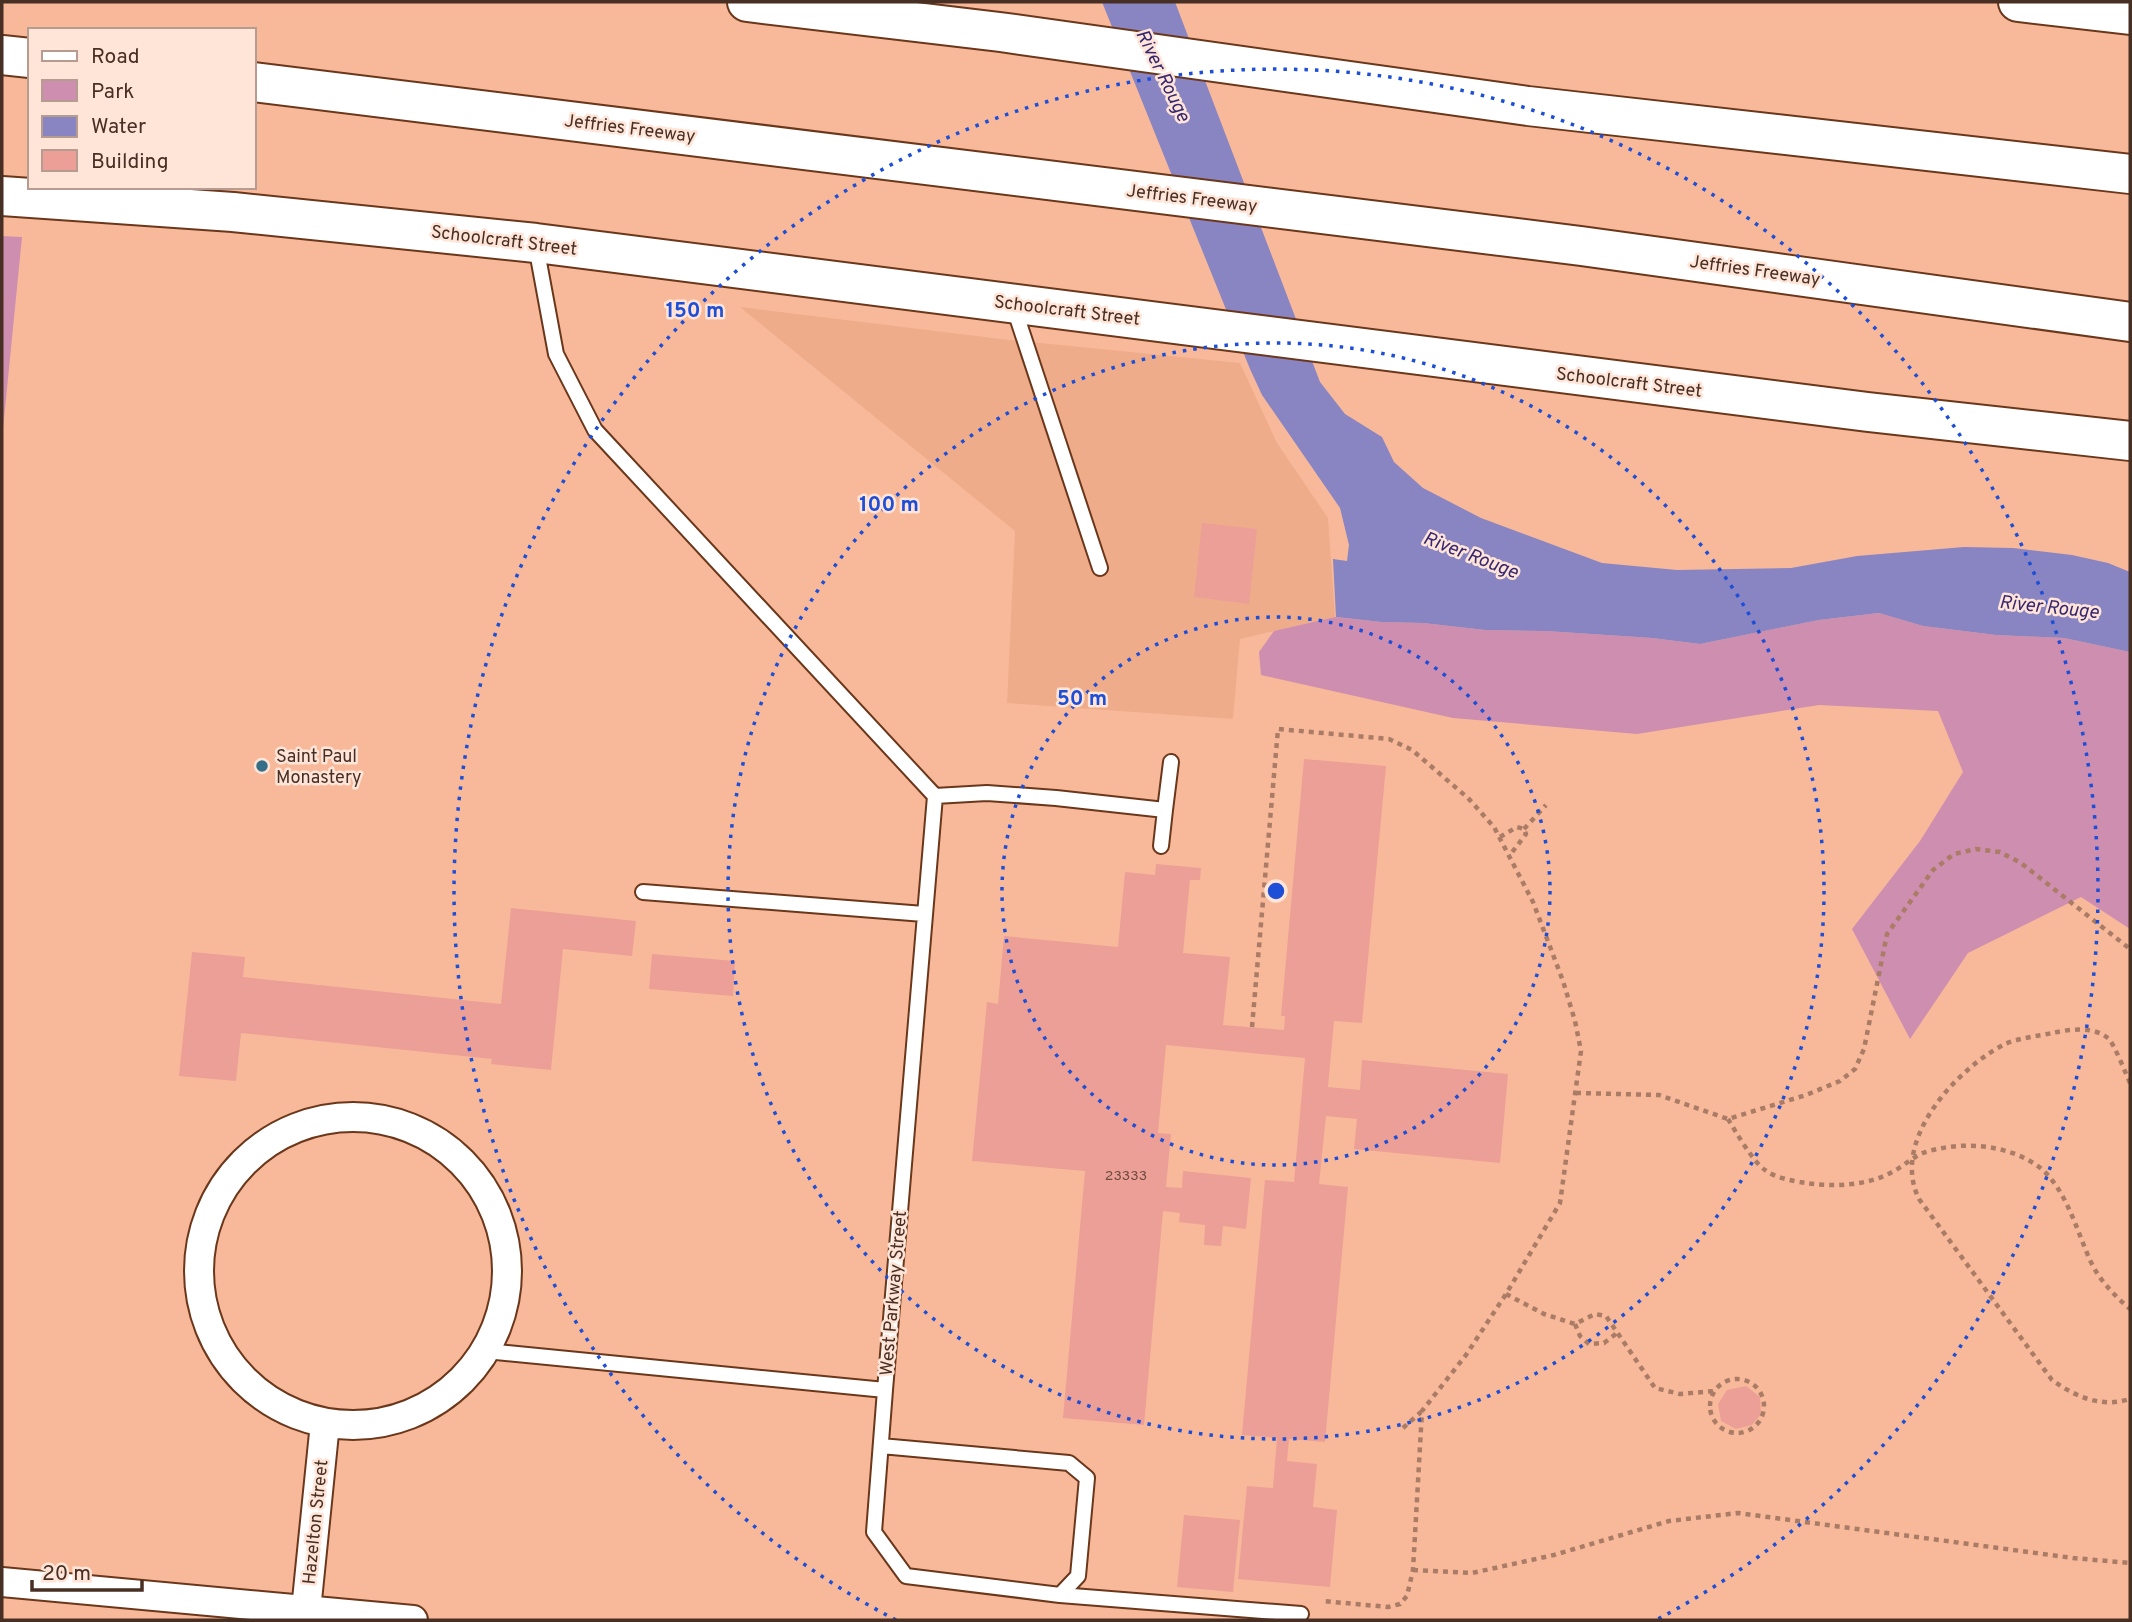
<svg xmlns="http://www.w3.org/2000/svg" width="2132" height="1622" font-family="Overpass,sans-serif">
<rect width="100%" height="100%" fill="#f8b99b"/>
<path fill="#efac8b" d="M740 307 1001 339 1240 363 1277 443 1328 518 1335 617 1240 639 1233 719 1007 703 1015 531Z"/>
<path fill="#ce8eaf" d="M2 236 22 237 2 439Z
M1879 613 1923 626 1996 635 2064 638 2130 652V929L2081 897 1968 953 1910 1039 1852 929 1920 841 1963 772 1938 711 1819 705 1637 734 1453 718 1261 675 1259 652 1274 631 1335 617 1381 622 1423 623 1485 630 1546 631 1652 638 1700 644 1819 620Z"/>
<path fill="#8984c2" d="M1102 2H1175L1320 382 1345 414 1382 437 1394 462 1423 488 1481 518 1602 563 1677 570 1791 568 1857 556 1964 547 2013 548 2072 555 2108 563 2130 572V652L2064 638 1996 635 1923 626 1879 613 1819 620 1700 644 1652 638 1546 631 1485 630 1423 623 1381 622 1336 617 1333 559 1347 561 1349 545 1340 508 1262 395 1250 369Z"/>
<path fill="#eb9f96" d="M1202 523 1257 529 1249 604 1194 597Z
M1304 759 1386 766 1362 1023 1334 1021 1328 1087 1360 1090 1362 1060 1508 1074 1500 1163 1354 1149 1357 1119 1326 1116 1319 1184 1348 1187 1325 1442 1289 1439 1287 1461 1317 1464 1313 1507 1337 1510 1330 1587 1238 1579 1247 1486 1273 1488 1277 1438 1242 1435 1265 1180 1294 1182 1305 1058 1166 1045 1158 1133 1171 1134 1166 1187 1182 1188 1183 1171 1251 1178 1246 1229 1223 1226 1221 1246 1204 1245 1205 1225 1179 1222 1180 1213 1163 1211 1144 1425 1063 1418 1085 1171 972 1161 987 1002 998 1004 1004 936 1118 947 1125 872 1155 875 1156 864 1201 868 1200 880H1190L1183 953 1230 957 1223 1025 1284 1030 1285 1016H1281Z
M511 908 636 921 632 956 563 949 551 1070 491 1064 492 1059 241 1033 236 1081 179 1076 192 952 245 957 243 977 501 1004Z
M652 954 735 961 733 996 649 989Z
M1746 1386 1760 1397 1761 1414 1752 1425 1736 1429 1721 1421 1718 1404 1727 1390Z
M1184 1515 1240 1520 1233 1592 1177 1587Z"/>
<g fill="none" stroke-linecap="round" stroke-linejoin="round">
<g stroke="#6b371b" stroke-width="18">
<path id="service" d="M536 246 556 354 595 430 935 796
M1014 308 1100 568
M935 796 987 793 1056 798 1165 810 1171 762
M1161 846 1165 810
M643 892 924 914
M486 1351 885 1390 935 796
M881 1446 1069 1463 1087 1478 1078 1576 1060 1595 906 1576 874 1532 885 1390
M1060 1595 1301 1614"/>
</g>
<g stroke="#6b371b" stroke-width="32">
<path id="minor" d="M199 1271a154 154 0 1 1 308 0a154 154 0 1 1-308 0Z
M2 1582 413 1620
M305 1620 325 1423"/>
</g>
<g stroke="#6b371b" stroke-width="42">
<path id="secondary" d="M2018 2 2130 15
M2 196 233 212 536 243 1868 412 2130 441"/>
</g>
<g stroke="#6b371b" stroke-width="42">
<path id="motorway" d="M747 2 1000 32 1528 106 2130 174
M2 55 30 58
M254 82 1581 246 2130 322"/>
</g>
<path stroke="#aa7c66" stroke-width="4.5" stroke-dasharray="5 5" stroke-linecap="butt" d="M1524 829 1546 805
M1500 837 1517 827 1524 829 1526 834 1510 855
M1252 1027 1278 729 1389 739 1412 750 1468 798 1494 827 1533 902 1563 981 1575 1021 1581 1051 1560 1203 1506 1294 1466 1355 1422 1411 1413 1570 1407 1596 1400 1604 1388 1607 1323 1601
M2130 1083C2126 1074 2114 1044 2109 1039 2095 1026 2070 1029 2052 1033 2038 1036 2019 1038 2005 1044 1956 1069 1890 1141 1919 1199L2052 1380C2076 1397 2101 1408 2130 1399
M1576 1093 1659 1095 1728 1119 1806 1095 1840 1081 1855 1069 1864 1049 1887 934 1933 870 1954 854 1976 849 2000 852 2021 863 2130 949
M1728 1119C1736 1132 1753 1162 1765 1170 1775 1178 1794 1181 1806 1183 1835 1187 1868 1186 1894 1171 1905 1165 1915 1155 1926 1152 1961 1141 2004 1144 2035 1164 2065 1184 2076 1229 2090 1260 2099 1280 2114 1295 2130 1309
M1506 1294 1544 1314 1575 1324 1595 1314 1606 1316 1655 1388 1680 1394 1715 1391
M1575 1324 1580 1336 1589 1344 1604 1343 1617 1333
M1710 1406a27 27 0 1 1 54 0a27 27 0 1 1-54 0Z
M1403 1428 1421 1412
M1413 1570 1472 1573 1554 1555 1669 1521 1738 1513 2073 1558 2130 1563"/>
<use href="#service" stroke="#fff" stroke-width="14"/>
<use href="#minor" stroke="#fff" stroke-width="28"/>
<use href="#secondary" stroke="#fff" stroke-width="38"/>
<use href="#motorway" stroke="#fff" stroke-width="38"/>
</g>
<g fill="none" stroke="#1d4ed8" stroke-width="3.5" stroke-dasharray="3.5 7">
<circle cx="1276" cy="891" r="274"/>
<circle cx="1276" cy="891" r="548"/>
<path d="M896 1620A822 822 0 1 1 1656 1620"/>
</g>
<circle fill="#346f87" stroke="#ffe4d8" stroke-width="2.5" cx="262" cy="766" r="7"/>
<g text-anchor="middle" stroke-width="5" stroke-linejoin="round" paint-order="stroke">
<g font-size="14" fill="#714b40">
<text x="1126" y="1180">23333</text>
</g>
<g font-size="18" fill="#482f23" stroke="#ffe4d8">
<text transform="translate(630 128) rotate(7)" y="6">Jeffries Freeway</text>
<text transform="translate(1192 198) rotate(7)" y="6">Jeffries Freeway</text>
<text transform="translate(504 240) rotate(7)" y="6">Schoolcraft Street</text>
<text transform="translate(1755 270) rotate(8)" y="6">Jeffries Freeway</text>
<text transform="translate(1067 310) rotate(7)" y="6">Schoolcraft Street</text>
<text transform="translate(1629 382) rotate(7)" y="6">Schoolcraft Street</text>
<text transform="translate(893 1293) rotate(-85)" y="6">West Parkway Street</text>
<text transform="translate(315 1522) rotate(-84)" y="6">Hazelton Street</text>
</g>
<g font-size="18" fill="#482f23" stroke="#ffe4d8" text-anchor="start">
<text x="276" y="762">Saint Paul<tspan x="276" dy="21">Monastery</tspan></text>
</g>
<g font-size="19" font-style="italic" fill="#352771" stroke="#ffe4d8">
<text transform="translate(1164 75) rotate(64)" y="7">River Rouge</text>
<text transform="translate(1471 554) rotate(21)" y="7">River Rouge</text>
<text transform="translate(2049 606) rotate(6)" y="7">River Rouge</text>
</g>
</g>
<circle cx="1276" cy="891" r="10" fill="#1d4ed8" stroke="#ffe4d8" stroke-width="3.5"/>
<g font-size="21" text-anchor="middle" font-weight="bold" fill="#1d4ed8" stroke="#ffe4d8" stroke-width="5" stroke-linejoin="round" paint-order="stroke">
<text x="695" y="317">150 m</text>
<text x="889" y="511">100 m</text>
<text x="1082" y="705">50 m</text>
</g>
<rect width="2132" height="1622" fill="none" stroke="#482f23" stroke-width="7"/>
<rect x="28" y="28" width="228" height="161" fill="#ffe4d8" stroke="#b69c90" stroke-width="2"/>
<rect x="42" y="51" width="35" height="10" fill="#ffffff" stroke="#b69c90" stroke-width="2"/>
<text x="91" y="63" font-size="21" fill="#482f23">Road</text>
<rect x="42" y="80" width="35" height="21" fill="#ce8eaf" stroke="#b69c90" stroke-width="2"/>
<text x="91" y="98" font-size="21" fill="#482f23">Park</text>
<rect x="42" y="116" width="35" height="21" fill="#8984c2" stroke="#b69c90" stroke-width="2"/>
<text x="91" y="133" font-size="21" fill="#482f23">Water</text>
<rect x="42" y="150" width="35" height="21" fill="#eb9f96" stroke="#b69c90" stroke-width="2"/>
<text x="91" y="168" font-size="21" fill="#482f23">Building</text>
<path d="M32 1580v10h110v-10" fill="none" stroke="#482f23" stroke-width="3.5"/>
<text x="42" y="1580" font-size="21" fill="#482f23" stroke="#ffe4d8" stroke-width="5" paint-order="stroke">20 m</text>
</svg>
